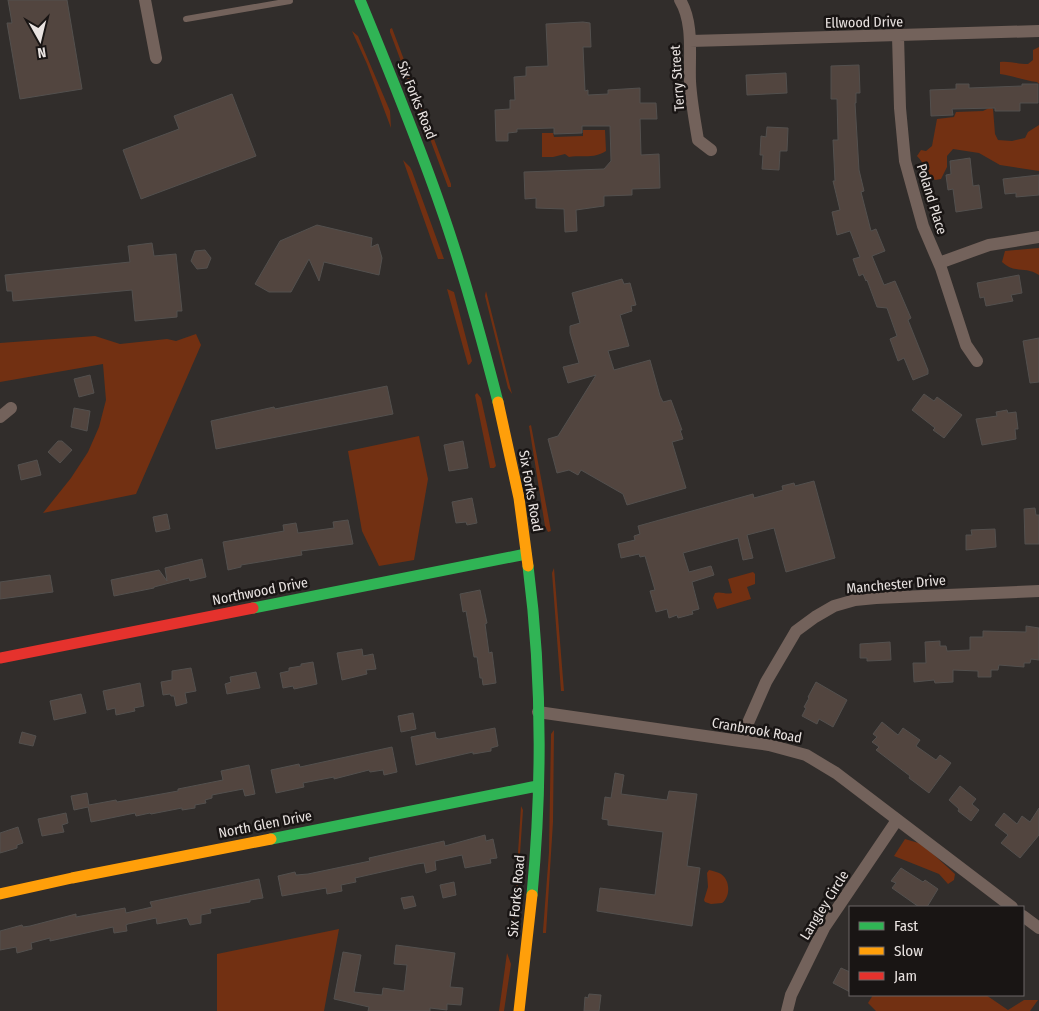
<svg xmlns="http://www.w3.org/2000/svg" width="1039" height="1011" font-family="'Fira Sans Condensed',sans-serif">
<rect width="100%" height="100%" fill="#312d2b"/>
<path fill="#723012" d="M392 28 451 184V187H448L390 32V29Z
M352 31 358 36 390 111 391 128 367 64Z
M1039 47V84L1037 82C1024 80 1013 76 1000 74V62C1010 61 1018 64 1028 64L1033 60V50Z
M991 107 993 109 995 134 998 140 1012 141 1025 138 1028 132 1039 125V171L1000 165 979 153 953 149 947 156V167L941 179 935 180C927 174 924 163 917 156L921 150 926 151 932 146 937 119 954 117 956 112 983 111Z
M583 130H605L606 151C594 159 582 155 569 157L565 154 553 157H542V133H553L554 137 583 136Z
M403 160 410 167 412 171 444 259H438Z
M1039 248V275C1025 266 1015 274 1002 262L1005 251Z
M447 289 454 292 472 361 470 364 468 365Z
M486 291 512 394 508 388 485 296Z
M196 334 201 345 136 494 43 513 71 478 88 452 99 427 106 400 103 364 0 382V343L95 336 120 344 167 339 176 341Z
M477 393 481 398 496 466 494 468H490L475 395Z
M531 425 551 531 548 532 545 526 529 426Z
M419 436 428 479 414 560 379 566 362 531 348 451Z
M554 568 564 691H561L552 573Z
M753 572 755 574V584L747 587 751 599 717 609 713 598 715 593C721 591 726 595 732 593L728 579Z
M554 730 553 822 546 933H543V931L549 852 551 734Z
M521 806 523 810 516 912 513 923 511 924 515 900Z
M905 839 922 844 955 874 954 880 948 884 939 874 894 856Z
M709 870C713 871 718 872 721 874 731 881 730 897 722 903L711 904 705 902 704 900 708 887 707 873Z
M339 929 324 1011H217V954Z
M507 953 511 964 504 1011H499Z
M873 995H986L1008 1010 1024 1000H1038L1030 1011H876L868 1003Z"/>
<path fill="#52453f" stroke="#53504e" d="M8 0H67L82 89 20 99 7 23H12Z
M583 22 590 23 591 47H583L585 91 588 90V95L608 94V90L640 88V103H656L657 119H640L641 155 659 154 660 188 632 189V195L604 196V206L576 210 577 231 565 232 564 209 536 208V198L525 199 524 172 604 169 611 161 610 126H582V133L554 134V128L517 129V132L508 133V141H496L495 110 510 109V100H515L514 77 526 76V67L548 66 546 24Z
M859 65 860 93H856V103H855L859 170 864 191 861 192 871 231 876 229 885 251 872 256 884 285 895 281 911 318 908 320 928 370V374L913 380 904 358 898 361 890 339 897 336 887 308 877 307 867 280 866 281 863 274 859 276 853 259 860 257 850 231 837 235 832 212 840 210 833 181H835L833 140H838L837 99H831V66Z
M786 73 787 93 747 95 746 75Z
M956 84H969V88L1022 86V84H1038V103H1020V111H995V108L952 109 953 115 931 116 930 90 956 89Z
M232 94 256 156 141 199 123 150 179 129 174 116Z
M767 127 788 128 787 151H780L779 170 762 169 763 155H760L761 136 766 137Z
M970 158 973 186 979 185 982 208 956 212 953 189 948 190 946 175 951 174 950 161Z
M1039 175V195L1016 197V193L1005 194 1003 179Z
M317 225 372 238 371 247 378 244 382 258 379 275 324 262 319 281 309 259 291 292H269L255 284 280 241Z
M152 243 154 256 176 254 182 311H177V317L135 321 132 290 13 301 12 291H7L5 275 130 262 128 246Z
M205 250 211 258 207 268 197 269 191 261 195 251Z
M1019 275 1022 293 1011 295 1013 301 986 306 984 297 980 298 977 283Z
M622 279 624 284 630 283 636 305 631 306 632 311 620 315 629 346 608 351 614 370 650 360 660 396 663 402 671 400 682 430H680L683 439 672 442 686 488 627 505 623 494 581 470 578 475 569 470 557 473 548 439 558 436 596 375 568 383 563 367 579 363 570 333V326L580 323 572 293Z
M1039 338V382L1030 383 1023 341Z
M90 375 94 393 79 397 74 379Z
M387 386 393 414 216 449 211 421 274 407 275 409Z
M924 394 934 401 937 397 962 415 944 438 933 430 935 428 912 410Z
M74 408 90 411 87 431 71 427Z
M1007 410 1008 413 1016 412 1018 429H1015L1016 439 982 445 976 419 997 416 996 412Z
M58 441H62L72 450 60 463 48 452Z
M463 441 468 468 449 471 444 445Z
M37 460 41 475 21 480 18 465Z
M814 481 835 558 786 572 774 528 747 535 753 558 743 560 738 538 683 553 689 572 711 566 714 575 692 582 699 609 692 611 693 614 678 618 677 615 669 618 667 609 656 612 650 591 655 590 645 556 640 557 639 554 621 558 618 544 635 540 634 536 640 534 638 526 753 494 754 498 783 490 782 486 794 483 795 486Z
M472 498 477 523 467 525 466 522 456 523 452 502Z
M1035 508 1036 515H1039V544H1025L1024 509Z
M167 514 170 529 156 532 153 517Z
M348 520 353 544 301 551 302 555 241 565V567L228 570 223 542 284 531 283 525 296 523 298 533 334 528 333 522Z
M995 529 996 547 966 550V535H972L971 530Z
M202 559 206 577 190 581 189 578 154 587V588L114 596 111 580 159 570 167 581 165 568Z
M50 575 53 592 0 599V582Z
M480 590 487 623 485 624 489 653 492 652 496 683 483 685 482 678H480L477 657H474L466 611 463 612 460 594Z
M1026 626 1039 628V660L1031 659 1030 663H1024V667L999 665 998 670H991V677H978V671L953 670V682L935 683 934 680 914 682 913 663H926L925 642 940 641V646H946L947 651 970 650V637H983V631L1026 632Z
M890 642 891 660 867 661V658H860V644Z
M362 649 363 656 373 654 376 669 366 670 367 674 342 680 337 653Z
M313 662 317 684 294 689 293 686 283 688 280 673 289 671V668L301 666V664Z
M191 668 196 691 185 693 187 703 176 706 174 696H171L170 694 163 695 161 682 172 680V671Z
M256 672 260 688 227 694 225 684 231 682 230 677Z
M816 682 847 700 833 727 819 719 817 724 802 716 806 708 804 707 809 698 808 697Z
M140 683 144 706 134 708 135 711 116 715 115 708 107 710 103 691Z
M81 694 86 713 54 720 50 701Z
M413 713 416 729 401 732 398 716Z
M882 722 898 735 903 728 920 740 916 746 936 760 940 755 951 763 929 793 909 778 910 776 876 750 879 747 872 742 877 737 873 734Z
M495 728 498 746 491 748V751L473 754V752L416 765 411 737 435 732 436 738 439 739Z
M22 732 36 736 33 746 19 743Z
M392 747 397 772 384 775 383 770 370 772 369 770 334 779V777L303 783 304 787 276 793 271 770 299 764 300 767Z
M249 765 255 794 245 796 243 789 212 795V798L205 800 206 803 195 805V808L182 810V808L151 814 150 813 136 816 135 813 91 822 88 807 74 810 71 796 87 793 89 805 116 800 117 802 178 791V789L223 780 221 771Z
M615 773 624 775 621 794 667 800 669 791 697 794 687 866 700 868 692 926 597 911 600 888 655 895 663 832 608 825V820L602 819 605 797 611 798Z
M960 786 976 799 972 804 979 810 971 821 958 811 959 809 949 800Z
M1039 808V835L1020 858 1001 843 1008 835 995 825 1004 813 1017 824 1022 816 1030 822Z
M66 813 68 823 62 825 64 832 42 836 38 819Z
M18 827 23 843 17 845V848L0 853V833Z
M485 835 486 841 493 839 497 858 490 859 491 863 465 868 462 855 435 861 436 870 426 873 424 863 417 864 355 878 356 882 341 885 342 891 327 894 326 888 282 896 278 876 295 872 296 875 308 874 370 861 369 858 444 841 445 846Z
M901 868 923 882 925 880 938 889 927 907H919L892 888 896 883 891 881Z
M259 879 263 898 250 900V902L210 909 211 913 201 915V923L190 925 187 918 157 924 156 918 128 924 126 925 127 931 114 933 113 927 50 941V938L31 943 32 949 17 953 16 947 0 950V931L22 925 23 927 30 926 76 914V917L125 908 126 913 152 907 150 902Z
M454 882 456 895 443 898 440 885Z
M413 896 416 906 404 909 401 898Z
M396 945 455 953 450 987 463 988 461 1005 447 1004V1010L430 1008V1011H368L369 1007 334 999 343 952 361 955 354 992 382 995 383 988 404 991 407 965 394 964Z
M841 968 850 972V992L833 983Z
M589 994 601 995 599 1011H584L585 997 588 998Z"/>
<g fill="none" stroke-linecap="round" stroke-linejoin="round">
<path stroke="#73625b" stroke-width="6" d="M186 19 290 1"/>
<path stroke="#73625b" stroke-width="12" d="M145 0 156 58
M680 0C694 23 689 55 690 81 691 101 695 121 698 140L711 150
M898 36 900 108 905 161 923 226 941 268 966 345 977 361
M690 41 1039 31
M939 263 989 245 1039 237
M0 417 11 408
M538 712 740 741 769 745 806 755 836 773 1012 907
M740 741 766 682 796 631 815 617 834 606 855 600 876 598 1039 591
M1023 916 1039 928
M787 1011 791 995 824 928 897 820"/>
<path stroke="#30b455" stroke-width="11" d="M360 0C388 68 416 136 440 205 463 270 481 336 498 402
M528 566C542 674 542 787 532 895
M253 608 526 554
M271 839 537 786"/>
<path stroke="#ff9f0a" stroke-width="11" d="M498 402 519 498 528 566
M0 894 72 878 271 839
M519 1011 532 895"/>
<path stroke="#e5322d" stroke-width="11" d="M0 658 253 608"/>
</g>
<g text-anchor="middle" stroke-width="5" stroke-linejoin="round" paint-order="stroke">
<g font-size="14" fill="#e9e3e1" stroke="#191514">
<text transform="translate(864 22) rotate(-1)" y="5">Ellwood Drive</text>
<text transform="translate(677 78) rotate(-94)" y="5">Terry Street</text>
<text transform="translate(417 100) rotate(68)" y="5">Six Forks Road</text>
<text transform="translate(932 199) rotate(73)" y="5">Poland Place</text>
<text transform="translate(531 491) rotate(80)" y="5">Six Forks Road</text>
<text transform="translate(896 584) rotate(-5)" y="5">Manchester Drive</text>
<text transform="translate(260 591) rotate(-11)" y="5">Northwood Drive</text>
<text transform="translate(757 730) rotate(10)" y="5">Cranbrook Road</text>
<text transform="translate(265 824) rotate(-11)" y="5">North Glen Drive</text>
<text transform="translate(516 896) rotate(-85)" y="5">Six Forks Road</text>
<text transform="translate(824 905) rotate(-58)" y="5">Langley Circle</text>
</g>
</g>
<rect x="849" y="906" width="175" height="90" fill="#191514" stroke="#6c6766"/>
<rect x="859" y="922" width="25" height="8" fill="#30b455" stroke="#6c6766"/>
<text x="894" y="931" font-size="15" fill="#e9e3e1">Fast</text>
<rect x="859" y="947" width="25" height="8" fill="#ff9f0a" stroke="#6c6766"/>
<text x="894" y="956" font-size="15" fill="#e9e3e1">Slow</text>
<rect x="859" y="972" width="25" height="8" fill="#e5322d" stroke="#6c6766"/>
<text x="894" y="981" font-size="15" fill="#e9e3e1">Jam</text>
<g transform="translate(40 40) rotate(172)" stroke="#191514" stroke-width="4" paint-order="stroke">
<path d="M0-4L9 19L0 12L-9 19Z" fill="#e9e3e1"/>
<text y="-8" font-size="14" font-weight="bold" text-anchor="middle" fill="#e9e3e1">N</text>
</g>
</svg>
